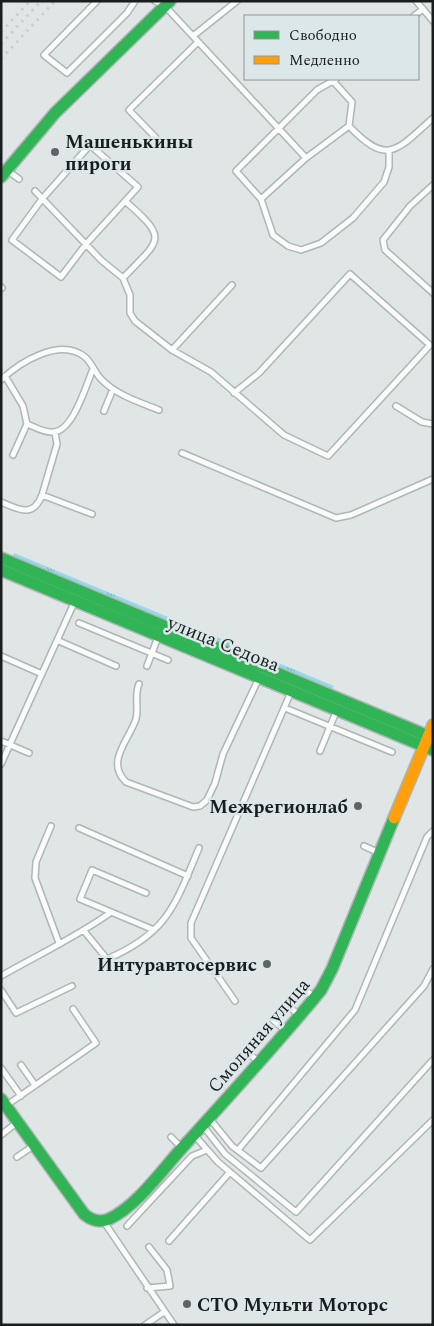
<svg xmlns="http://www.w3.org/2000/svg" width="434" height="1326" font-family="Spectral,serif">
<defs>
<pattern id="grass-tufts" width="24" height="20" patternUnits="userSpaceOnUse" patternTransform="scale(1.25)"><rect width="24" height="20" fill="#92dbea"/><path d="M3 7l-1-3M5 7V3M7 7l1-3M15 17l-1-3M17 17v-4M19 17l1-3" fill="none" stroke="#7dbcc8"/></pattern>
</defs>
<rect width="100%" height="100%" fill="#e0e5e6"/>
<path fill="url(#grass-tufts)" d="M14 553 334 686 332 689 13 557Z"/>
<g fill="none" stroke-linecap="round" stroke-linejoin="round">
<g stroke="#b0b5b6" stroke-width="8">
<path id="lane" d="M97 1 44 55 67 73 127 13 135 1
M155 1 165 6 306 158
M416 1 433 21
M414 16 423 9
M193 36 237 1
M336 79 317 90 236 171 261 199 273 235 288 246 301 250 321 243 353 218 384 182 389 167V151
M333 81 352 102 349 126C388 167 397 150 433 118
M159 141 129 110 198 42
M90 145 138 187 86 244 61 277 12 240 42 199Z
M8 171 19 179
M433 185 410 206 383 240 385 250 433 293
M35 191 101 260 123 278 130 295V313L135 321 172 350 211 372 284 435 328 456 430 345 350 274 259 373 234 393
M261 199 306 158 349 126
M123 278C160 239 170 240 125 201
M1 287 2 288
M172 350 232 285
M5 376 23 406 27 424C35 427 44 433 53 432 73 432 86 385 93 369
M1 380C20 362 60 337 85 357 92 363 95 373 101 379 116 395 139 402 159 410
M396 406 422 422 433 424
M104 411 113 389
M182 453 336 518 351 515 433 479
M13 455 27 424
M42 495 57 444 55 433
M1 502C20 510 33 518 42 495L92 514
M79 623 168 660
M59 641 116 666
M1 656 42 674
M147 666 158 637
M139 684C134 695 139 707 136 719 129 740 105 762 126 782L193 807 200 806 207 800 215 783 223 754 259 678
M285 708 392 752
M1 741 29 753
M320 751 336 712
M1 764 74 603
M51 826 36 862 35 878 59 943
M79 828 188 876
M364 846 377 852
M146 893 92 870 80 899 154 930
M84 931 107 959C168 933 175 905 199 848
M1 976C38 955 76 937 110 913
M302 987 313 996
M1 990 16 1013 72 986
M235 1001 191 938V923L291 692
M288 1006 298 1014
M273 1020 286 1031
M246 1051 259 1062
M21 1065 35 1085
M1 1068 21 1096
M7 1105 96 1043 73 1009
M210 1119 232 1146 261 1168 424 986 433 969
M203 1126 225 1154 296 1212 433 1060
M1 1135 15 1124
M171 1137 181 1147
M196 1137 218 1162 310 1240 433 1120
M238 1150 355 1010 427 837 433 831
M17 1157 33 1146
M104 1222 174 1325
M127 1226 192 1156 207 1150
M169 1241 230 1172
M147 1288 170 1286 167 1270 149 1247
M145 1325 164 1312"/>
</g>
<g stroke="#b0b5b6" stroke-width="14">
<path id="fast" d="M1 177 55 113 170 1
M1 558 433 738
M1 570 433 750
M1 1099 84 1214C91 1220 100 1223 109 1219 136 1207 162 1170 182 1148 229 1096 277 1044 321 990L332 969 394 818"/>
</g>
<g stroke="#b0b5b6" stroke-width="14">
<path id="slow" d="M394 818 433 725"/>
</g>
<use href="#lane" stroke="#fafbfb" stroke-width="5"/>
<use href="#fast" stroke="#30b455" stroke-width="11"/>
<use href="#slow" stroke="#ff9f0a" stroke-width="11"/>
<path stroke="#cdcfd0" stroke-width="3" stroke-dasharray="2.5 5" stroke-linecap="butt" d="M1 32 30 1
M1 44 41 1
M1 59 55 1"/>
</g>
<g fill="#5f6364" stroke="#dce7ea" stroke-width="2">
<circle cx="55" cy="152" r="5"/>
<circle cx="358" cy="806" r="5"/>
<circle cx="267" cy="964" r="5"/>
<circle cx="187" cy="1304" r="5"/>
</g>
<g text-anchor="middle" stroke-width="5" stroke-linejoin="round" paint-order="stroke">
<g font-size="19" font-weight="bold" fill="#191d1e" stroke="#dce7ea" text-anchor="start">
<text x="65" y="148">Машенькины<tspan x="65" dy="22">пироги</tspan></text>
<text x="348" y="813" text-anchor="end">Межрегионлаб</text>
<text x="257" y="971" text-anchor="end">Интуравтосервис</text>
<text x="197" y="1311">СТО Мульти Моторс</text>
</g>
<g font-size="19" fill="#191d1e" stroke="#dce7ea">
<text transform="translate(224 643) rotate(22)" y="7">улица Седова</text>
<text transform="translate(258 1035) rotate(-49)" y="7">Смоляная улица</text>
</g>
</g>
<rect width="434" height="1326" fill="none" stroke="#191d1e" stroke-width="5"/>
<rect x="244" y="15" width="175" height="65" fill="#dce7ea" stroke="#8e9698"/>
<rect x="254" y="31" width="25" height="8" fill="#30b455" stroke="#8e9698"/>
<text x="289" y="40" font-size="15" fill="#191d1e">Свободно</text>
<rect x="254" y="56" width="25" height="8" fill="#ff9f0a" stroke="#8e9698"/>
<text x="289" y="65" font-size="15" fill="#191d1e">Медленно</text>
</svg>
